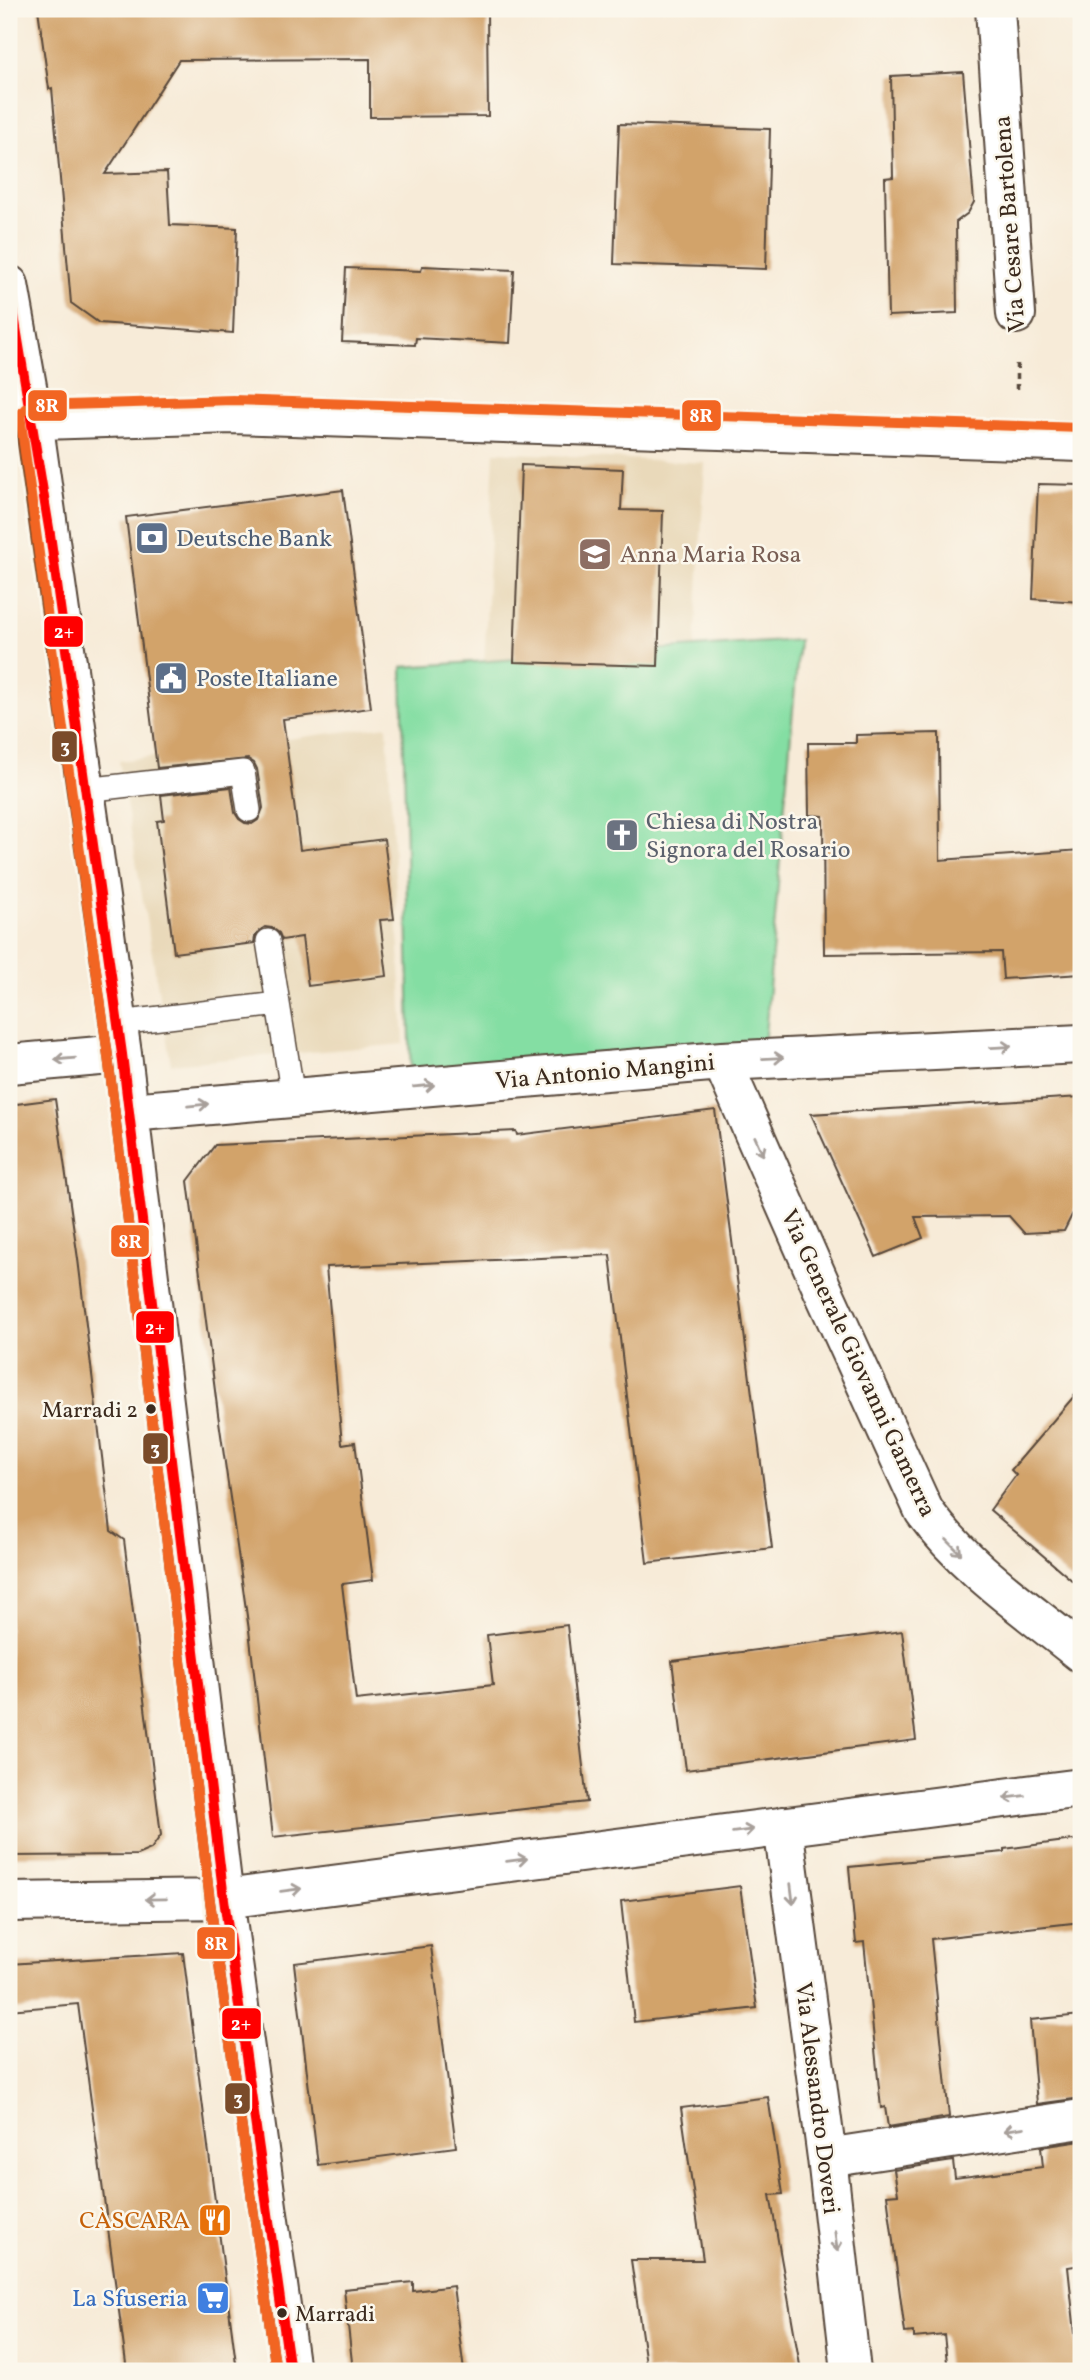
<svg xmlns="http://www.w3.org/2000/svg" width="1090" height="2380" font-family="Vollkorn,serif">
<rect width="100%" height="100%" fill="#fbf7ec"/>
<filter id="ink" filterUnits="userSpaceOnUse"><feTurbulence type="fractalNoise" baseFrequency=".0143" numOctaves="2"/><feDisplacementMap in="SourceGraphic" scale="14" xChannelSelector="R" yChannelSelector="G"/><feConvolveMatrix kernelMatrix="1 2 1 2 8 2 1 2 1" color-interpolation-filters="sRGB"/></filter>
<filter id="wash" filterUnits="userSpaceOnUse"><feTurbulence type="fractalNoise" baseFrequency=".00686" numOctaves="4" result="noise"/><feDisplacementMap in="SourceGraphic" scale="28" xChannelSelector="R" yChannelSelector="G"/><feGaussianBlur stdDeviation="1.57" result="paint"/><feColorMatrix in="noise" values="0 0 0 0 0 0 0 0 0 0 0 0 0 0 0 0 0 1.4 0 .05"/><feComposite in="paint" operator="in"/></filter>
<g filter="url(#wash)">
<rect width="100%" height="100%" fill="#f7ebd8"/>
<path fill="#e9d9ba" d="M494 452 705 463 695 646 667 645 665 678 484 668Z
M387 726 404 1044 171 1064 119 761Z"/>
<path fill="#84dea3" stroke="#608460" stroke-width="2" d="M799 640 763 1058 411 1087 402 667Z"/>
<g id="blocks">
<path fill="#d2a36b" d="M38 9H487L488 116 370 117V59L179 60 105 174 167 172 170 225 237 228 233 333 99 323 71 303 52 88 49 89Z
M963 72 974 202 968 213 956 222 957 313 888 316 885 178 893 177 891 76Z
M619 124 770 129 766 269 614 264Z
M422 266 514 270 510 343 416 338 415 345 342 342 346 268 421 271Z
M521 465 623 469 621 510 663 511 658 666 514 662Z
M1038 484 1081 485V602L1033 599Z
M343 490 371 708 283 719 300 850 384 839 394 919 380 920 387 976 308 986 302 937 282 940 279 933 272 928 265 927 259 931 255 937 254 943 174 953 157 821 164 820 161 795 231 787 235 813 239 819 245 823 252 824 258 820 263 808 257 769 254 763 248 759 157 768 126 517Z
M939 733 940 860 1081 850V974L1003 979 1001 952 824 954 823 816 809 815 808 743H856V735Z
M1081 1097V1197L1064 1231 1024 1233 1009 1216 915 1217 923 1238 876 1257 811 1114Z
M55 1099 78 1259 111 1531 124 1540 161 1835 151 1849 137 1855 9 1856V1105Z
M715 1110 772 1548 647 1563 610 1255 326 1267 342 1444 355 1442 373 1580 342 1584 356 1700 493 1685 487 1635 567 1625 587 1802 273 1837 249 1630 218 1414 188 1181 215 1145 516 1131 517 1135Z
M1081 1388V1588L990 1510 1016 1475 1011 1470Z
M902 1631 916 1740 686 1770 672 1661Z
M1081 1839V1922L931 1939 949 2117 888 2127 885 2107 881 2108 864 1942 856 1943 849 1867 1004 1852V1849Z
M740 1886 757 2008 634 2022 621 1901Z
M431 1946 456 2147 318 2165 294 1963Z
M183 1953 237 2371H127L78 2004 9 2010V1964Z
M1081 2015V2098L1037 2104 1030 2020Z
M768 2097 783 2194 770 2195 801 2371H647L631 2260H703L681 2108Z
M1081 2141V2265L1068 2267 1079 2371H948L944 2335 914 2338V2332L905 2333 887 2195 898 2194 894 2170 953 2161 955 2178 1043 2167 1041 2147Z
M413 2282V2291L453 2286 464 2371H353L344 2289Z"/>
</g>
</g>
<g filter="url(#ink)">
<use href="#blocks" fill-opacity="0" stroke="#57473a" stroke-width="2"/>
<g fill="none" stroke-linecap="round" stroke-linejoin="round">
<g stroke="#57473a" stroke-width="26">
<path id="lane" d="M85 790 243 772 249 810
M268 941 293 1097
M118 1023 278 1004"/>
</g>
<g stroke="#57473a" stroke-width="42">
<path id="street" d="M995 9 1016 314
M33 420 122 1054 224 1899 290 2371
M722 1061 822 1288 924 1511C964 1567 1028 1610 1081 1653
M9 1064 122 1054
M130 1112 722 1061 1081 1044
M783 1826 827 2158 851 2371
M9 1902 224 1899 1081 1788
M827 2158 1081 2119"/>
</g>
<g stroke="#57473a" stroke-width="42">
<path id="secondary" d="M9 285 33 420
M9 421 233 414 1081 442"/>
</g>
<path stroke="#57473a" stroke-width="4.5" stroke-dasharray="5 5" stroke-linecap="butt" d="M1017 364V390"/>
<use href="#lane" stroke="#fff" stroke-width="23"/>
<use href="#street" stroke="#fff" stroke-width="38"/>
<use href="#secondary" stroke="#fff" stroke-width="38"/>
<g stroke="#fbf7ec" stroke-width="16">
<path id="bus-1" d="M9 285 50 534 122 1054 224 1899 290 2371"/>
</g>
<g stroke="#fbf7ec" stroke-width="16">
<path id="bus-2" d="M19 422 108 1056 210 1901 276 2371"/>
</g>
<g stroke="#fbf7ec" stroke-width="16">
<path id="bus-3" d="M276 2371 210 1901 108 1056 20 415 25 409 33 406 233 400 1081 428"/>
</g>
<use href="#bus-1" stroke="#f00" stroke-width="10"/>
<use href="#bus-2" stroke="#7a4b2a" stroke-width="10"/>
<use href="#bus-3" stroke="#f26522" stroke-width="10"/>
</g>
<defs><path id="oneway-shaft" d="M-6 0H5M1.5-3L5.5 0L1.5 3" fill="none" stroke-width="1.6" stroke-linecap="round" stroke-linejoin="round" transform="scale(1.75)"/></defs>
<g stroke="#a79f9a">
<use href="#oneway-shaft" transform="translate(1001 1047) rotate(-3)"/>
<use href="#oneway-shaft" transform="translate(773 1058) rotate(-3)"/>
<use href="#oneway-shaft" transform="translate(65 1059) rotate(175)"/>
<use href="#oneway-shaft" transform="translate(424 1086) rotate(-5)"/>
<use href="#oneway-shaft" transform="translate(198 1105) rotate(-6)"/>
<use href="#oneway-shaft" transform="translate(759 1146) rotate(66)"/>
<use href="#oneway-shaft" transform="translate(954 1547) rotate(45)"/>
<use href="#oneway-shaft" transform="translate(1014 1797) rotate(173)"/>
<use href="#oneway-shaft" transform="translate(743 1831) rotate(-7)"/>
<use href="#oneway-shaft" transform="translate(517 1860) rotate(-7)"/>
<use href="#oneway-shaft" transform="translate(291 1890) rotate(-7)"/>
<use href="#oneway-shaft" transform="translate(792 1894) rotate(83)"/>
<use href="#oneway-shaft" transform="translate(156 1899) rotate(179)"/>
<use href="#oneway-shaft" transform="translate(1014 2129) rotate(171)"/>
<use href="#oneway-shaft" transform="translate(836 2241) rotate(83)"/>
</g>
</g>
<defs>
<g id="bank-square" transform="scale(1.75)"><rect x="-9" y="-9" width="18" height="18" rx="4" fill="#5c6f8a" stroke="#fbf7ec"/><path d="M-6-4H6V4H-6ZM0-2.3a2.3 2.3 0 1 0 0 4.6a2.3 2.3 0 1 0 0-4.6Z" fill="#fff"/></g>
<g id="school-square" transform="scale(1.75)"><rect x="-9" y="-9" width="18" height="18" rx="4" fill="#8d6e63" stroke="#fbf7ec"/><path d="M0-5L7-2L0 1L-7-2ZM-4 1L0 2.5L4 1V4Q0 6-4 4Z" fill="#fff"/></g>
<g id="civic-square" transform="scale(1.75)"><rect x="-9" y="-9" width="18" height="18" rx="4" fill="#5c6f8a" stroke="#fbf7ec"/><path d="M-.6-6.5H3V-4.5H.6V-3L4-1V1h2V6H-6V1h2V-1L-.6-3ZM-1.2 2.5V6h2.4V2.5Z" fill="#fff"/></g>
<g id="church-square" transform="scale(1.75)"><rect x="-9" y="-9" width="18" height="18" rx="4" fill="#6b7280" stroke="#fbf7ec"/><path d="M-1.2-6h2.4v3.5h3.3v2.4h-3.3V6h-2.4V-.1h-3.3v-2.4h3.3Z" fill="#fff"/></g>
<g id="restaurant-square" transform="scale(1.75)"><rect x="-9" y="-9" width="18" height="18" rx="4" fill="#e8710a" stroke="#fbf7ec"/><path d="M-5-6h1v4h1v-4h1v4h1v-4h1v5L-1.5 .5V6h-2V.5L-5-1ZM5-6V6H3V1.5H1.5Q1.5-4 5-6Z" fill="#fff"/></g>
<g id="supermarket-square" transform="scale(1.75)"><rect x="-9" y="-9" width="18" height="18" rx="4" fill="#3f7fe0" stroke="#fbf7ec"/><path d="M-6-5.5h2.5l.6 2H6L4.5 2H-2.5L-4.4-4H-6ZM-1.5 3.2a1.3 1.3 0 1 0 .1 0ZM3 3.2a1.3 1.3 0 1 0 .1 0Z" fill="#fff"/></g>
</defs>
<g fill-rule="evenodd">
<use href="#bank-square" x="152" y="538"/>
<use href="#school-square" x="595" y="554"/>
<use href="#civic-square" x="171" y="678"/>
<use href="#church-square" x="622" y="835"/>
<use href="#restaurant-square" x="215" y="2220"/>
<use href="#supermarket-square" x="213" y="2298"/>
</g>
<g fill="#3b2a1e" stroke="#fbf7ec" stroke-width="2.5">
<circle cx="151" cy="1409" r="6"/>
<circle cx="282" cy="2313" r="6"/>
</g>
<g text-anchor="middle" stroke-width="5" stroke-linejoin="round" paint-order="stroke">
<g font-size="22" fill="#3b2a1e" stroke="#fbf7ec" text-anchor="end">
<text x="138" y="1417">Marradi 2</text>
<text x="295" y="2321" text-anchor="start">Marradi</text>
</g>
<g font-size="24" fill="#3b2a1e" stroke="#fbf7ec">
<text transform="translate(1009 224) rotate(-94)" y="8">Via Cesare Bartolena</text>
<text transform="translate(605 1071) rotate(-5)" y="8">Via Antonio Mangini</text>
<text transform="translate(859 1363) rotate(65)" y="8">Via Generale Giovanni Gamerra</text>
<text transform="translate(818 2098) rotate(83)" y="8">Via Alessandro Doveri</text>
</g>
<g font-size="24" fill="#4e5e75" stroke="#fbf7ec" text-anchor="start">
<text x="176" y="546">Deutsche Bank</text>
<text x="196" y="686">Poste Italiane</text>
</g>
<g font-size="24" fill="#785e54" stroke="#fbf7ec" text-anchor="start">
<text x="620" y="562">Anna Maria Rosa</text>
</g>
<g font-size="24" fill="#5b616d" stroke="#fbf7ec" text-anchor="start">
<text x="646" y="829">Chiesa di Nostra<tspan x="646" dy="28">Signora del Rosario</tspan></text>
</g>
<g font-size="24" fill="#c56008" stroke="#fbf7ec" text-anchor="end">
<text x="190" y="2228">CÀSCARA</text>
</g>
<g font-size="24" fill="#366cbe" stroke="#fbf7ec" text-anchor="end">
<text x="188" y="2306">La Sfuseria</text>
</g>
</g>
<g stroke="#fbf7ec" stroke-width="2.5">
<rect x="27" y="389" width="41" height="33" rx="7" fill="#f26522"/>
<rect x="681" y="399" width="41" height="33" rx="7" fill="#f26522"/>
<rect x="43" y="615" width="41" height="33" rx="7" fill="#f00"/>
<rect x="51" y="730" width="27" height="33" rx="7" fill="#7a4b2a"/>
<rect x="110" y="1224" width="40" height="34" rx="7" fill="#f26522"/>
<rect x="135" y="1310" width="40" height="34" rx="7" fill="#f00"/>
<rect x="142" y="1432" width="27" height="33" rx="7" fill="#7a4b2a"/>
<rect x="196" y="1926" width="40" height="34" rx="7" fill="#f26522"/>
<rect x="221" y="2007" width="41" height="33" rx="7" fill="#f00"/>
<rect x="224" y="2082" width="27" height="33" rx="7" fill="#7a4b2a"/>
</g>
<g font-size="19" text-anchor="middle" font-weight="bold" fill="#fff">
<text x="47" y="412">8R</text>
<text x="701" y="422">8R</text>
<text x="64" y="638">2+</text>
<text x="65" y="753">3</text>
<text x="130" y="1248">8R</text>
<text x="155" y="1334">2+</text>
<text x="155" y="1455">3</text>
<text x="216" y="1950">8R</text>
<text x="241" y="2030">2+</text>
<text x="238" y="2105">3</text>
</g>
<rect width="1090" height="2380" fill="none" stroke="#fbf7ec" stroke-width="35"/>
</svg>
